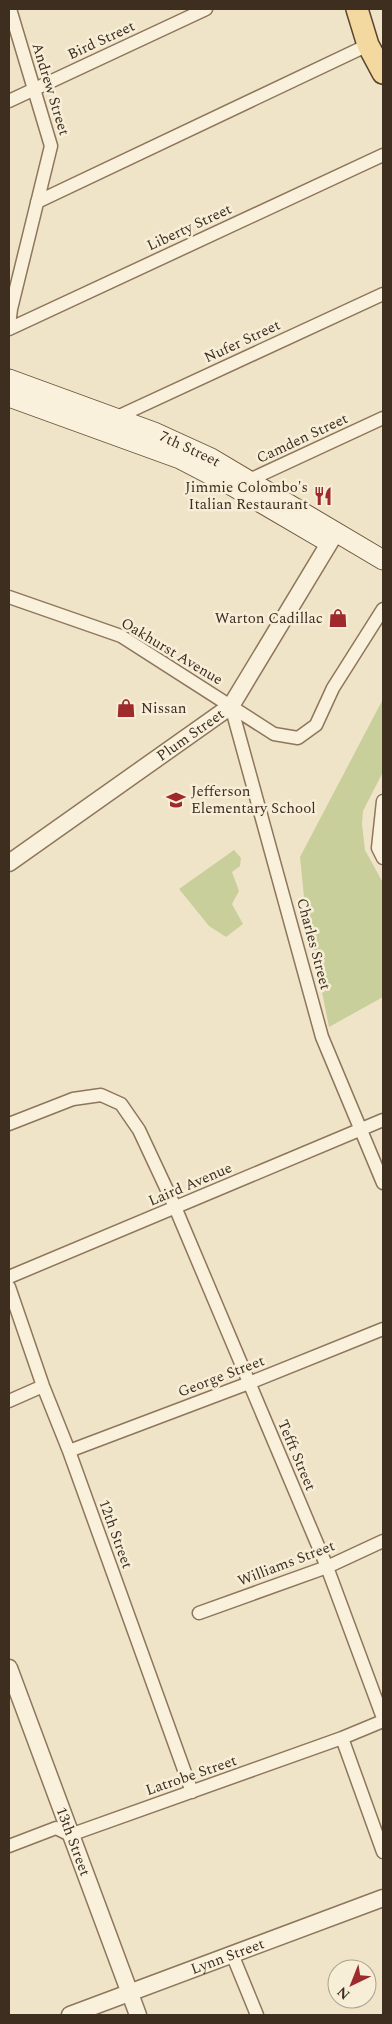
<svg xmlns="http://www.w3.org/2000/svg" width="392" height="2024" font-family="Spectral,serif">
<rect width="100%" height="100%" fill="#f0e4c8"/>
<path fill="#c9cf9b" d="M383 699V772L363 811 362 824 365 850 383 883V997L329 1027 305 907 300 857Z
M234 850 241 858 240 866 232 872 239 891 232 904 243 924 226 937 209 926 179 889Z"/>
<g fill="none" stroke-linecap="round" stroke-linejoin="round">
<g stroke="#8d765c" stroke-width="15">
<path id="minor" d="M9 101 206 9
M37 202 368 45
M9 325 11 309 51 146 10 9
M9 329 383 155
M115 418 383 294
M245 482 383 418
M9 597 121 636 274 734 298 738 316 725 333 688 383 609
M231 706 322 1037 383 1183
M383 801 378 848 383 858
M9 1124 73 1099 101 1095 121 1104 139 1130 175 1207 327 1567 383 1718
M9 1277 383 1120
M9 1287 43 1386 69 1451 192 1792
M9 1401 43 1386
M69 1451 249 1383 383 1329
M199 1613 327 1567 383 1541
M342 1738 383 1852
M9 1846 56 1828 70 1835 342 1738 383 1721
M232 1954 257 2015"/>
</g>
<g stroke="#8d765c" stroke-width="19">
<g id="tertiary">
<path id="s1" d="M9 863 231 706 336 532"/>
<path id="s2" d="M9 1668 138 2015"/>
<path id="s3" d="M70 2015 383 1898"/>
</g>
</g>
<g stroke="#6f573f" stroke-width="21">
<g id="secondary">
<path id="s4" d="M9 379 154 432 211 458 383 560"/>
<path d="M9 397 180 459 234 487 321 538"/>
</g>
</g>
<g stroke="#5b4430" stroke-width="24">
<path id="primary" d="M357 9 368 45 383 73"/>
</g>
<use href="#minor" stroke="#faf1dc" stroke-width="12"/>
<use href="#tertiary" stroke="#faf1dc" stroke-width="16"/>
<use href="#secondary" stroke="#faf1dc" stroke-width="19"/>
<use href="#primary" stroke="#f3d9a0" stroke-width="21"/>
</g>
<defs>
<g id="restaurant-bare" transform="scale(1.5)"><path d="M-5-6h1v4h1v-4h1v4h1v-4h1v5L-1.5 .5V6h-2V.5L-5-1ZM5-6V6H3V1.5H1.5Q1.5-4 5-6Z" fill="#9e2a2b" stroke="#f7eed8" stroke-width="2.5" paint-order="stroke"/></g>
<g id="shop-bare" transform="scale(1.5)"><path d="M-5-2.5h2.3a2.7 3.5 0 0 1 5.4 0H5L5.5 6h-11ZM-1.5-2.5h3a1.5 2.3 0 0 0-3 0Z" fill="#9e2a2b" stroke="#f7eed8" stroke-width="2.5" paint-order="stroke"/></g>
<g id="school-bare" transform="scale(1.5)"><path d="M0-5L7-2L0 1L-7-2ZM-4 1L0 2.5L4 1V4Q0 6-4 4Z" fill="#9e2a2b" stroke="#f7eed8" stroke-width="2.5" paint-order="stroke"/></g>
</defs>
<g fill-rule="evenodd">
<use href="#restaurant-bare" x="323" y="496"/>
<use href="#shop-bare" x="338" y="618"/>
<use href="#shop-bare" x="126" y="708"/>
<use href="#school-bare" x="176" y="800"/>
</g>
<g text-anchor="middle" stroke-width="5" stroke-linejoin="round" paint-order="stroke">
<g font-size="15" fill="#3d2e20" stroke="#f7eed8">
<text transform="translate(101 40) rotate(-25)" y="5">Bird Street</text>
<text transform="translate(51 89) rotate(73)" y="5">Andrew Street</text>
<text transform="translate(189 227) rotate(-25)" y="5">Liberty Street</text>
<text transform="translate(242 341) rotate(-25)" y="5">Nufer Street</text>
<text transform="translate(302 438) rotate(-25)" y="5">Camden Street</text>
<text dy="5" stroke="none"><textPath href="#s4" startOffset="194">7th Street</textPath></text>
<text transform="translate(172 651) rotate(31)" y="5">Oakhurst Avenue</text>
<text dy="5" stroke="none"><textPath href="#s1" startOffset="222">Plum Street</textPath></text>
<text transform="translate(314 944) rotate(75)" y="5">Charles Street</text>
<text transform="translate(190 1184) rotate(-23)" y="5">Laird Avenue</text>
<text transform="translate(221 1376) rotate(-21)" y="5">George Street</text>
<text transform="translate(297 1455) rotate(67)" y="5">Tefft Street</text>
<text transform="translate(116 1534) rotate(70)" y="5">12th Street</text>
<text transform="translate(286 1563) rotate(-21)" y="5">Williams Street</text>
<text transform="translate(191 1775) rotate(-19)" y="5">Latrobe Street</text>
<text dy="5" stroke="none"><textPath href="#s2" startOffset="185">13th Street</textPath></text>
<text dy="5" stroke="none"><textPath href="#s3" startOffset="168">Lynn Street</textPath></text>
</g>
<g font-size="15" fill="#3d2e20" stroke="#f7eed8" text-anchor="end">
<text x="308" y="492">Jimmie Colombo's<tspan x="308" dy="17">Italian Restaurant</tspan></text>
<text x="323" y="623">Warton Cadillac</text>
<text x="141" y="713" text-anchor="start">Nissan</text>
<text x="191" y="796" text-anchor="start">Jefferson<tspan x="191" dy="17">Elementary School</tspan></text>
</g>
</g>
<rect width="392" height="2024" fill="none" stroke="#3d2e20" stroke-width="20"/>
<g transform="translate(352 1984) rotate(223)"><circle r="24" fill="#f7eed8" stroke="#ada18e"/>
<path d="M0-4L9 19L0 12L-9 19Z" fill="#9e2a2b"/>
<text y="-8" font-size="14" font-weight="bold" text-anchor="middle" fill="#3d2e20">N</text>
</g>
</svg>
